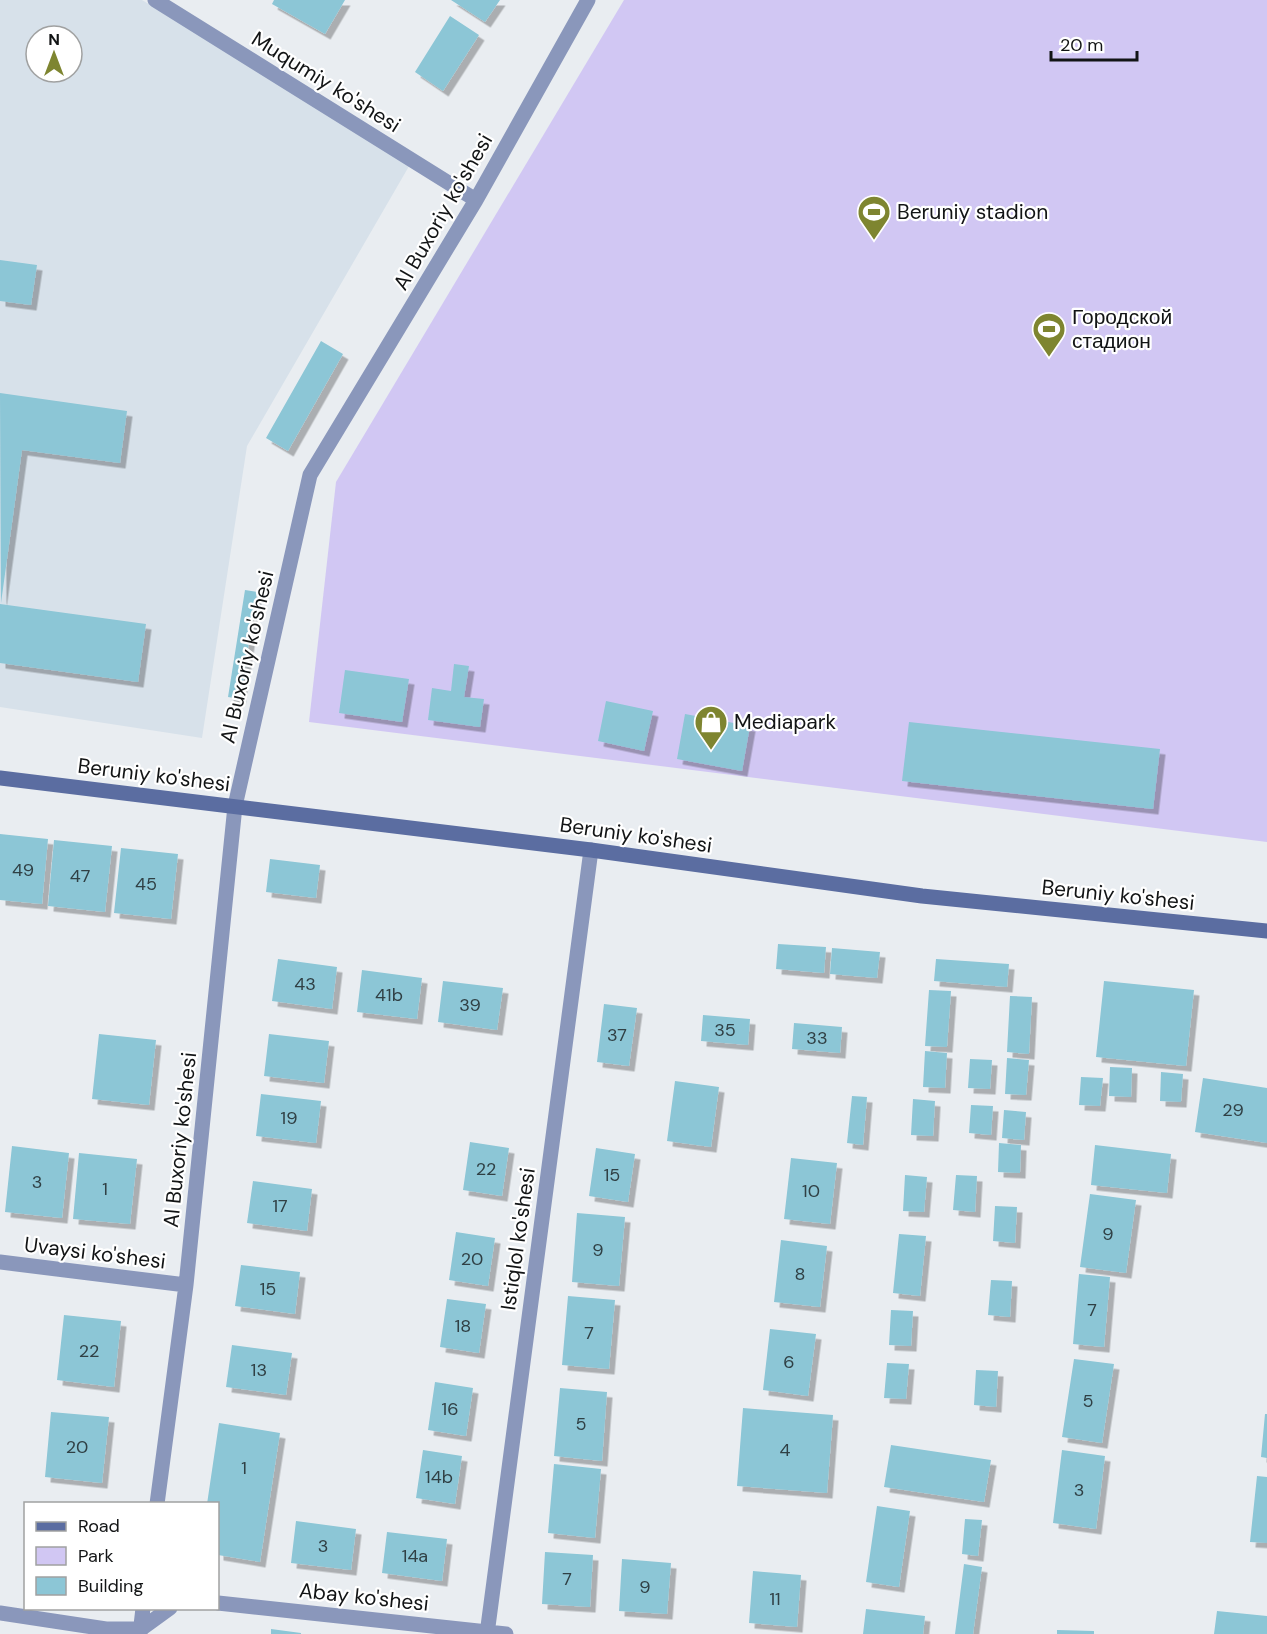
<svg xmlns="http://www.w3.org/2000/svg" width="1267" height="1634" font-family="'DM Sans',sans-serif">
<defs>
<filter id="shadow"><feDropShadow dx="5.5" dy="5.5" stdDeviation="0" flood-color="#0004"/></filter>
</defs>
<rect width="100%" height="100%" fill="#e9edf1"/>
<path fill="#d7e1ea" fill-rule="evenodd" d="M0 0H142L412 161 247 446 202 738 0 707ZM36 36H72V72H36Z"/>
<path fill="#d1c7f3" d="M624 0H1267V842L309 722 336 482Z"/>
<path fill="#8cc6d6" filter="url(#shadow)" d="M274 0H345L325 34 272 4Z
M451 0H500L485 22Z
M450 16 479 35 443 91 415 72Z
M0 260 37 265 31 305 0 301Z
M321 341 343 354 288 451 266 438Z
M0 393 127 411 120 463 22 450 1 603Z
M245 590 257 592 240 699 228 697Z
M0 604 146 624 138 682 0 663Z
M454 664 469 666 464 697 484 699 480 727 428 720 432 688 451 691Z
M345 670 409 679 402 722 339 713Z
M606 701 653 711 644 751 598 741Z
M685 714 750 726 742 771 677 759Z
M909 722 1160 749 1153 809 902 781Z
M0 834 48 839 42 904 0 900Z
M54 840 112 846 105 912 48 906Z
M121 848 178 854 171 919 114 913Z
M270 859 320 865 316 898 266 892Z
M778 944 826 947 824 973 776 969Z
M832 948 880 952 877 978 830 974Z
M278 959 337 967 332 1009 272 1001Z
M936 959 1009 964 1007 987 934 981Z
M362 970 422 978 417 1019 357 1012Z
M443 981 503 988 497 1030 438 1022Z
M1104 981 1194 990 1186 1066 1096 1057Z
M929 990 951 991 947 1047 925 1046Z
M1010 996 1032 997 1029 1054 1007 1052Z
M604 1004 637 1008 629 1066 597 1062Z
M703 1015 750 1019 748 1045 701 1041Z
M794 1023 842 1027 840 1053 792 1049Z
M99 1034 156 1040 149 1105 92 1099Z
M269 1034 329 1041 324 1083 264 1076Z
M925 1051 947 1053 945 1088 923 1087Z
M1007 1058 1029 1060 1026 1095 1005 1094Z
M970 1059 992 1060 990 1089 968 1088Z
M1110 1067 1132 1068 1131 1097 1109 1096Z
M1161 1072 1183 1074 1181 1102 1160 1101Z
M1081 1077 1103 1078 1100 1106 1079 1105Z
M1203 1078 1267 1088V1143L1195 1132Z
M675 1081 719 1087 711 1147 667 1141Z
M261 1094 321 1101 316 1143 256 1136Z
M852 1096 867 1097 863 1145 847 1143Z
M913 1099 935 1101 933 1136 911 1135Z
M971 1105 993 1106 991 1135 969 1133Z
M1004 1110 1026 1112 1024 1140 1002 1138Z
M470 1142 509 1148 502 1196 463 1190Z
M999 1143 1021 1145 1020 1173 998 1172Z
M1095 1145 1171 1154 1167 1193 1091 1185Z
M12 1146 69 1153 62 1218 5 1212Z
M596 1148 635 1154 628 1202 589 1196Z
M79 1153 137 1159 130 1224 73 1219Z
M791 1158 837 1163 830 1224 784 1219Z
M905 1175 927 1177 924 1212 903 1211Z
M956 1175 977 1176 975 1212 953 1210Z
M253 1181 312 1189 307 1231 247 1223Z
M1090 1194 1136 1200 1126 1273 1080 1267Z
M995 1206 1017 1207 1015 1243 993 1241Z
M577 1213 625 1217 619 1286 572 1282Z
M456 1232 495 1238 488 1286 449 1280Z
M899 1234 926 1236 920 1296 893 1293Z
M781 1240 827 1246 820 1307 774 1302Z
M241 1265 300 1272 295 1314 235 1306Z
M1079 1274 1110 1277 1104 1347 1073 1344Z
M991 1280 1012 1281 1010 1317 988 1315Z
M568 1296 615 1300 609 1369 562 1365Z
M447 1299 486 1304 479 1353 440 1347Z
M891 1310 913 1311 911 1346 889 1345Z
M64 1315 121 1321 114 1387 57 1380Z
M770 1329 816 1334 808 1396 763 1390Z
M232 1345 292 1353 286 1395 226 1387Z
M1074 1359 1114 1364 1102 1443 1062 1437Z
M887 1363 909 1364 906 1399 884 1398Z
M976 1370 998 1371 996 1407 974 1405Z
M435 1382 473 1388 466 1436 428 1430Z
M560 1388 607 1392 602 1461 554 1456Z
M743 1408 833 1415 827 1493 737 1486Z
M51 1412 109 1417 102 1483 45 1477Z
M1265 1414H1267V1458L1261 1457Z
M219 1423 280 1433 260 1562 218 1555V1504H207Z
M891 1445 991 1460 984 1502 884 1487Z
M423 1450 462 1456 455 1504 416 1498Z
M1062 1450 1105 1456 1096 1529 1053 1523Z
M554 1464 601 1469 595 1538 548 1533Z
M1257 1476 1267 1477V1543L1250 1542Z
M877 1506 910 1511 899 1587 866 1582Z
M965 1519 982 1520 978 1556 962 1554Z
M296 1521 356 1529 351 1570 291 1563Z
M387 1532 447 1539 442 1581 382 1573Z
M545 1552 593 1555 590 1607 542 1604Z
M622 1559 671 1563 667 1614 619 1611Z
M964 1564 982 1567 973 1634H955Z
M753 1571 801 1575 797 1627 749 1623Z
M866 1609 925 1616 923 1634H863Z
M1217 1611 1267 1616V1634H1214Z
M271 1629 301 1633V1634H271Z
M1057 1630 1094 1631V1634H1057Z"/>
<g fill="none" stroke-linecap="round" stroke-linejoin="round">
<path stroke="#8a97bb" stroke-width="15" d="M155 0 476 200
M0 1262 186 1285
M157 1504 186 1285 235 806 310 475 476 200 588 0
M218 1603 506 1634
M0 1613 106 1629H141L170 1608
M140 1634 143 1608
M487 1634 591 850"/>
<path stroke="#5b6da1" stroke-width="15" d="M0 778 591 850 922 896 1267 931"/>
</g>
<defs>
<g id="stadium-pin" transform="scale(1.725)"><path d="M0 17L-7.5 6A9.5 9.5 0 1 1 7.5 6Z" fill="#7e8530" stroke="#fff"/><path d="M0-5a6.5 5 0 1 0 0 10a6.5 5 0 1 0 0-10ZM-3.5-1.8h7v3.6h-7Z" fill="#fff"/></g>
<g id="shop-pin" transform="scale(1.725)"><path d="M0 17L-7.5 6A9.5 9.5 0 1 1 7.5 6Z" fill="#7e8530" stroke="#fff"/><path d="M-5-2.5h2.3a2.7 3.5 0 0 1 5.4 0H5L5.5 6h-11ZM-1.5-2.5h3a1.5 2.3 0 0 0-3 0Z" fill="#fff"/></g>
</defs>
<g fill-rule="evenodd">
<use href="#stadium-pin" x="874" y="212"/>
<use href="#stadium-pin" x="1049" y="329"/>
<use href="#shop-pin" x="711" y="722"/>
</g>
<g text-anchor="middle" stroke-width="4.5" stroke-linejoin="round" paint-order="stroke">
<g font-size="18" fill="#304045">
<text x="23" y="876">49</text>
<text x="80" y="882">47</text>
<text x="146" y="890">45</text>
<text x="305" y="990">43</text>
<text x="389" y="1001">41b</text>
<text x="470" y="1011">39</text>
<text x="725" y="1036">35</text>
<text x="617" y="1041">37</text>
<text x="817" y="1044">33</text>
<text x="1233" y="1116">29</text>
<text x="289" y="1124">19</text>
<text x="486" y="1175">22</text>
<text x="612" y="1181">15</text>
<text x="37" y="1188">3</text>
<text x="105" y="1195">1</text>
<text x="811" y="1197">10</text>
<text x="280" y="1212">17</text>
<text x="1108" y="1240">9</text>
<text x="598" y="1256">9</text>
<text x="472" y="1265">20</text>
<text x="800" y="1280">8</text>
<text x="268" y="1295">15</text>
<text x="1092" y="1316">7</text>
<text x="463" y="1332">18</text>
<text x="589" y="1339">7</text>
<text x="89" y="1357">22</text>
<text x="789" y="1368">6</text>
<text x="259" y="1376">13</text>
<text x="1088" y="1407">5</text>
<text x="450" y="1415">16</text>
<text x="581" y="1430">5</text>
<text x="77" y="1453">20</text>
<text x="785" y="1456">4</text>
<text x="244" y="1474">1</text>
<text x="439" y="1483">14b</text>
<text x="1079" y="1496">3</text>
<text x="323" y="1552">3</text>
<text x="415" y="1562">14a</text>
<text x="567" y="1585">7</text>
<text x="645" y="1593">9</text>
<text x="775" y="1605">11</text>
</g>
<g font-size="21" fill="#121415" stroke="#fff">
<text transform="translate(326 82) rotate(32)" y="7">Muqumiy ko'shesi</text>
<text transform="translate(443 212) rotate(-60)" y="7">Al Buxoriy ko'shesi</text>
<text transform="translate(247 657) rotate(-77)" y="7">Al Buxoriy ko'shesi</text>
<text transform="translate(154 775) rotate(7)" y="7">Beruniy ko'shesi</text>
<text transform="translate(636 835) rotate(8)" y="7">Beruniy ko'shesi</text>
<text transform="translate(1118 895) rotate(6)" y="7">Beruniy ko'shesi</text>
<text transform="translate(180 1140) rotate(-84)" y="7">Al Buxoriy ko'shesi</text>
<text transform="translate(518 1239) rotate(-82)" y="7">Istiqlol ko'shesi</text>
<text transform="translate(95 1253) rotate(7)" y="7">Uvaysi ko'shesi</text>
<text transform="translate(364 1597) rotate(6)" y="7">Abay ko'shesi</text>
</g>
<g font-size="21" fill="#121415" stroke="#fff" text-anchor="start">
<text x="897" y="219">Beruniy stadion</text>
<text x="1072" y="324">Городской<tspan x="1072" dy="24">стадион</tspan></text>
<text x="734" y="729">Mediapark</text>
</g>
</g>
<rect x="24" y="1502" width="195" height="108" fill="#ffffff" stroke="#a0a1a1" stroke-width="1.5"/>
<rect x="36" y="1522" width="30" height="9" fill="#5b6da1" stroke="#a0a1a1" stroke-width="1.5"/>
<text x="78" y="1532" font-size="18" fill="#121415">Road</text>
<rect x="36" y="1547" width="30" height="18" fill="#d1c7f3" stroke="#a0a1a1" stroke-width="1.5"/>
<text x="78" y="1562" font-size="18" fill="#121415">Park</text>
<rect x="36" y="1577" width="30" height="18" fill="#8cc6d6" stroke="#a0a1a1" stroke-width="1.5"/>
<text x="78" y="1592" font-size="18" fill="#121415">Building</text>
<g transform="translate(54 54)"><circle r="28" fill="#ffffff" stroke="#a0a1a1" stroke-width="1.5"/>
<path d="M0-4.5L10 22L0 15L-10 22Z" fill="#7e8530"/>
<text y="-9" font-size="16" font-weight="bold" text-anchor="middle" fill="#121415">N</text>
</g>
<path d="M1051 51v9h86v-9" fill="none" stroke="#121415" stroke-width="3"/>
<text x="1060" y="51" font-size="18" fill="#121415" stroke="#ffffff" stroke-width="4.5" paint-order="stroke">20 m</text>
</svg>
